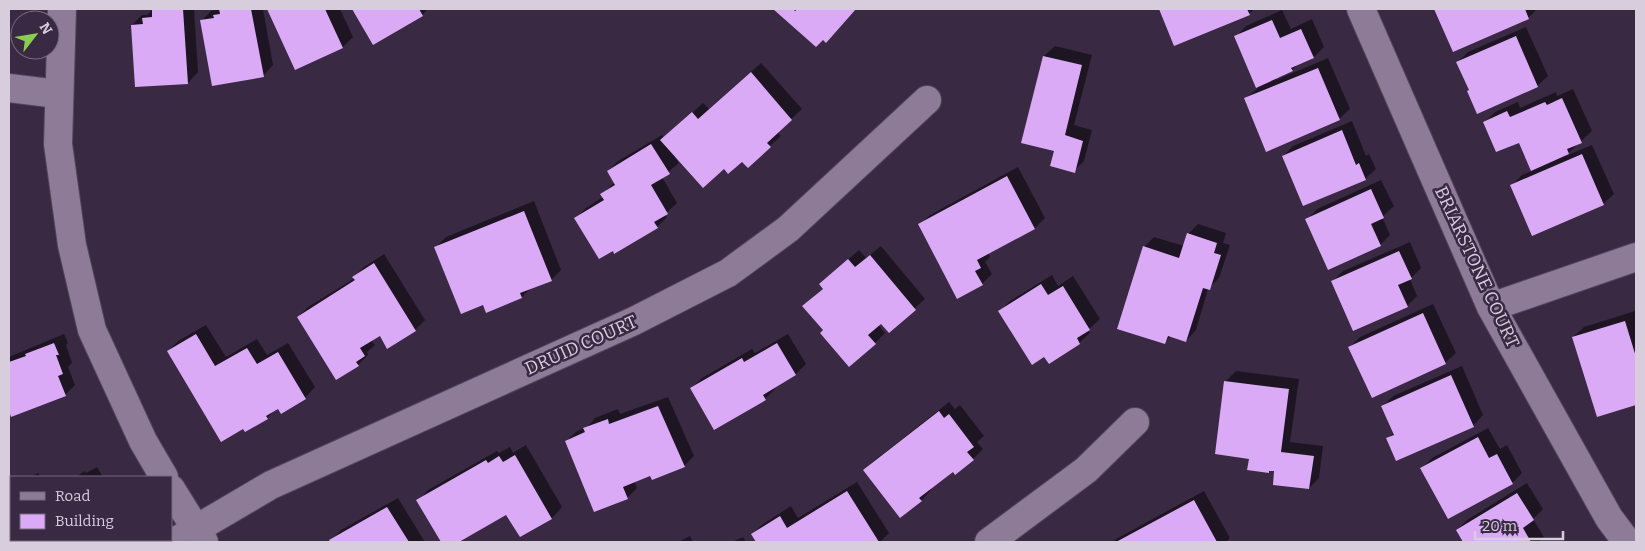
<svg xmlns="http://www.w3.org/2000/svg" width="1645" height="551" font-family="Bitter,serif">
<rect width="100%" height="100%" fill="#392942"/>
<path fill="#0007" d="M153 9H194L198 72 188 83 132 25 142 15H147Z
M220 9H263L273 65 263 76 201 21 211 11Z
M268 9H340L353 37 343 47 295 69Z
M353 9H428L422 15 374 43Z
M775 9H855L836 31 823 38 816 45Z
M1160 9H1254L1249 14 1175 44Z
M1435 9H1537L1528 18 1453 50Z
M1282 10 1291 29 1312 19 1324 47 1314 57 1299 63 1292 70 1275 78 1276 80 1328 58 1350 109 1339 119 1245 99 1258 88 1236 37 1246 26Z
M1526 27 1548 76 1537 86 1470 90 1458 62 1468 52Z
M1055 46 1092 55 1074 125 1092 130 1084 161 1074 171 1056 150 1022 142 1044 56Z
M761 63 802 109 777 132 781 136 748 166 742 160 724 168 676 156 675 157 679 163 662 177 677 203 665 214 667 217 657 227 576 218 586 208 603 197 602 194 615 182 608 171 618 161 662 135 664 138 703 103 709 109Z
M1573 89 1592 131 1565 156 1592 145 1614 194 1603 204 1512 185 1522 175 1532 171 1519 141 1485 122 1495 112 1518 102 1520 108 1556 92 1557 96Z
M1352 121 1366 156 1369 154 1376 169 1365 179 1283 156 1293 146Z
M1018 167 1045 218 1035 228 988 252 990 257 985 262 992 274 982 284 919 225 930 215Z
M1381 180 1394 206 1382 217 1390 235 1380 245 1307 220 1317 209Z
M534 201 561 270 551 280 531 288 522 297 483 303 436 247 446 237Z
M1198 224 1226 233 1223 243 1230 245 1219 278 1208 289 1196 330 1186 341 1171 336 1165 342 1144 247 1154 237 1184 246 1188 234Z
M1410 242 1421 268 1410 279 1417 296 1407 306 1333 281 1343 271Z
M881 246 925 299 889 331 881 322 878 325 885 333 875 343 824 330 814 296 824 288 820 284 859 250 866 258Z
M384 254 425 320 415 330 380 334 371 340 375 345 367 352 368 355 358 365 298 317 308 307 355 278 354 277 364 267Z
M1052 275 1058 286 1073 276 1100 319 1088 330 1090 333 1079 343 1000 311 1010 301Z
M1433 304 1456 353 1445 363 1350 347 1360 337Z
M1635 311 1636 404 1598 416 1573 337 1584 327Z
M206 325 226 357 257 339 267 355 288 343 315 387 305 398 281 412 278 407 267 418 168 351 178 341Z
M64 334 68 343 66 345 72 363 68 367 75 385 65 395 12 415 9 407V357Z
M788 334 806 364 796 374 774 387 775 389 765 399 692 388 702 378 752 349 755 353Z
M1462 366 1483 415 1473 426 1388 439 1394 432 1383 406 1393 396Z
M1236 371 1299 379 1290 442 1323 446 1319 478 1309 488 1276 470H1271L1268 472 1250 458 1216 453 1226 381Z
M668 397 694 456 684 466 651 474 634 481 637 488 627 498 566 441 577 431 587 427 595 418 618 409 620 414Z
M949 402 955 409 960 405 984 436 977 442 983 449 973 459 953 470 930 488 931 490 921 501 864 470 875 460Z
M1488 428 1500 449 1507 445 1522 473 1512 483 1422 468 1432 458Z
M526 445 562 507 552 518 520 535 507 513 457 542H443L418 501 428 490 497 451 499 453 510 447 513 453Z
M97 467 103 477H76L85 471 86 473Z
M38 473 41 477H30Z
M857 482 889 533 880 542H758L752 534 763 524 791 506 798 518Z
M1527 483 1543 509 1533 519 1544 537 1539 542H1465L1457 530 1467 520Z
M1204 491 1230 538 1226 542H1113L1116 539Z
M398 498 425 542H329L341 530Z
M690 536 693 542H678Z
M743 537 746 542H732Z"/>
<path fill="#dbaaf6" d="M152 9H183L188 84 135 87 131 25 143 24 142 18 152 17Z
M219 9H251L264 77 212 86 200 20 214 18 213 15 220 14Z
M267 9H325L343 48 295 70Z
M352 9H419L423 16 373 45Z
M773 9H793L795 11 798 9H856L826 43 823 40 816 47Z
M1159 9H1247L1250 15 1174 46Z
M1434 9H1525L1529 19 1453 52Z
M1272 20 1280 38 1301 29 1314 58 1291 68 1293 71 1256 88 1234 36Z
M1516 36 1538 87 1477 114 1467 91 1469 90 1456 62Z
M1043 56 1082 65 1065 135 1083 141 1075 173 1050 166 1054 151 1021 143Z
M1318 68 1340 120 1266 152 1244 98Z
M751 72 792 120 767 143 771 147 748 168 742 162 728 174 724 169 703 188 660 140 692 112 698 119Z
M1562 98 1582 143 1567 149 1569 154 1531 171 1519 143 1496 152 1483 122 1507 111 1510 117 1545 102 1547 105Z
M1342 130 1356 165 1359 163 1366 180 1303 206 1282 156Z
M651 144 670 174 651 185 668 214 654 222 658 228 614 254 613 251 599 259 574 218 604 200 600 194 615 185 607 171Z
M1582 154 1604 205 1532 236 1510 185Z
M1007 176 1035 229 977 260 981 268 975 271 983 285 957 299 918 224Z
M1371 189 1384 218 1371 224 1381 246 1328 270 1305 219Z
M524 211 552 281 520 293 522 298 486 313 483 305 461 314 434 247Z
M1187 233 1217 243 1214 253 1221 255 1210 290 1203 288 1186 342 1168 336 1165 344 1117 329 1143 246 1179 258Z
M1399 251 1412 279 1398 285 1408 307 1353 331 1331 281Z
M870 255 916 310 889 333 881 324 868 335 876 344 849 367 820 333 823 330 802 306 823 289 819 284 848 259 855 267Z
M374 263 416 331 387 349 380 336 360 348 365 356 356 362 359 366 336 380 297 317 355 280 352 277Z
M1041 284 1048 295 1063 286 1090 330 1077 338 1080 344 1049 364 1044 357 1032 365 998 311Z
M1423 313 1446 364 1372 398 1348 347Z
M1625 321 1636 357V405L1597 417 1572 337Z
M196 334 215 366 247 348 257 364 278 352 306 399 281 414 278 409 266 416 268 419 245 432 243 429 221 442 167 351Z
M54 343 59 355H56L63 374 58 376 66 396 11 417 9 411V362L26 356 25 354Z
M777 343 796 375 763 395 766 400 714 430 690 388 742 358 744 362Z
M1451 375 1474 427 1396 461 1386 438 1394 435 1381 406Z
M1224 381 1289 389 1281 452 1314 456 1309 489 1273 485 1274 471H1269V473L1247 470 1249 459 1215 454Z
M658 406 685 467 652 480 650 476 623 487 628 499 594 512 565 441 585 432 583 428 608 419 609 424Z
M939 411 944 418 949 414 974 447 967 452 974 460 955 475 953 472 919 498 922 501 900 518 863 470Z
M1478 437 1489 458 1497 454 1513 484 1448 519 1420 468Z
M515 455 552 519 520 537 506 515 459 542H441L416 500 486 460 488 463 499 456 503 462Z
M847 491 879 542H756L751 534 780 516 787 528Z
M11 492V508L9 504V493Z
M1517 493 1534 520 1523 528 1531 542H1463L1456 530Z
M1194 500 1217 542H1116Z
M387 507 409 542H330L329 540Z
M31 540H54L50 542H32Z"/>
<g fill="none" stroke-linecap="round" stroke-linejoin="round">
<g stroke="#53465b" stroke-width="30">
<path id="street" d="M1361 9 1491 307 1609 518 1627 542
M9 88 58 94
M1491 307 1636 257
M174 542 271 485 634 321 728 273 788 229 927 100
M989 542 1086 470 1135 422"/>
</g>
<g stroke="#53465b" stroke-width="30">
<path id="secondary" d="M62 9 58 144 72 245 92 330 143 441 164 477
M171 489 204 542"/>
</g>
<use href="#street" stroke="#8d7b98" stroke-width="28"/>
<use href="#secondary" stroke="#8d7b98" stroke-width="28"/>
</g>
<g text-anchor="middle" stroke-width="5" stroke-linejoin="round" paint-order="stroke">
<g font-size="18" fill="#d7cddd" stroke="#392942">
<text transform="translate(1477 267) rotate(65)" y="6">BRIARSTONE COURT</text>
<text transform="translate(581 345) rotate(-24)" y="6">DRUID COURT</text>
</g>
</g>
<rect width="1645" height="551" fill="none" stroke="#d7cddd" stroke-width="20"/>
<rect x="10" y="476" width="162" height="65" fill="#392942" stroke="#786b80"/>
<rect x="20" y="492" width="25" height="8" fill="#8d7b98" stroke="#786b80"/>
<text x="55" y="501" font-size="15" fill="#d7cddd">Road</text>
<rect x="20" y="514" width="25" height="15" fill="#dbaaf6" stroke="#786b80"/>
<text x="55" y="526" font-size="15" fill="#d7cddd">Building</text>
<g transform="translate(35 35) rotate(59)"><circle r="24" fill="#392942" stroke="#786b80"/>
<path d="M0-4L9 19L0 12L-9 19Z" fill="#87cf4a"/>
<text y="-8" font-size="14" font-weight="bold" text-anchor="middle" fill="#d7cddd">N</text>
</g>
<path d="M1475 531v8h88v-8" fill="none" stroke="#d7cddd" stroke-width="2.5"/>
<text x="1482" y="531" font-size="15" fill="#d7cddd" stroke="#392942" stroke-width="4" paint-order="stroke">20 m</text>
</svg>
